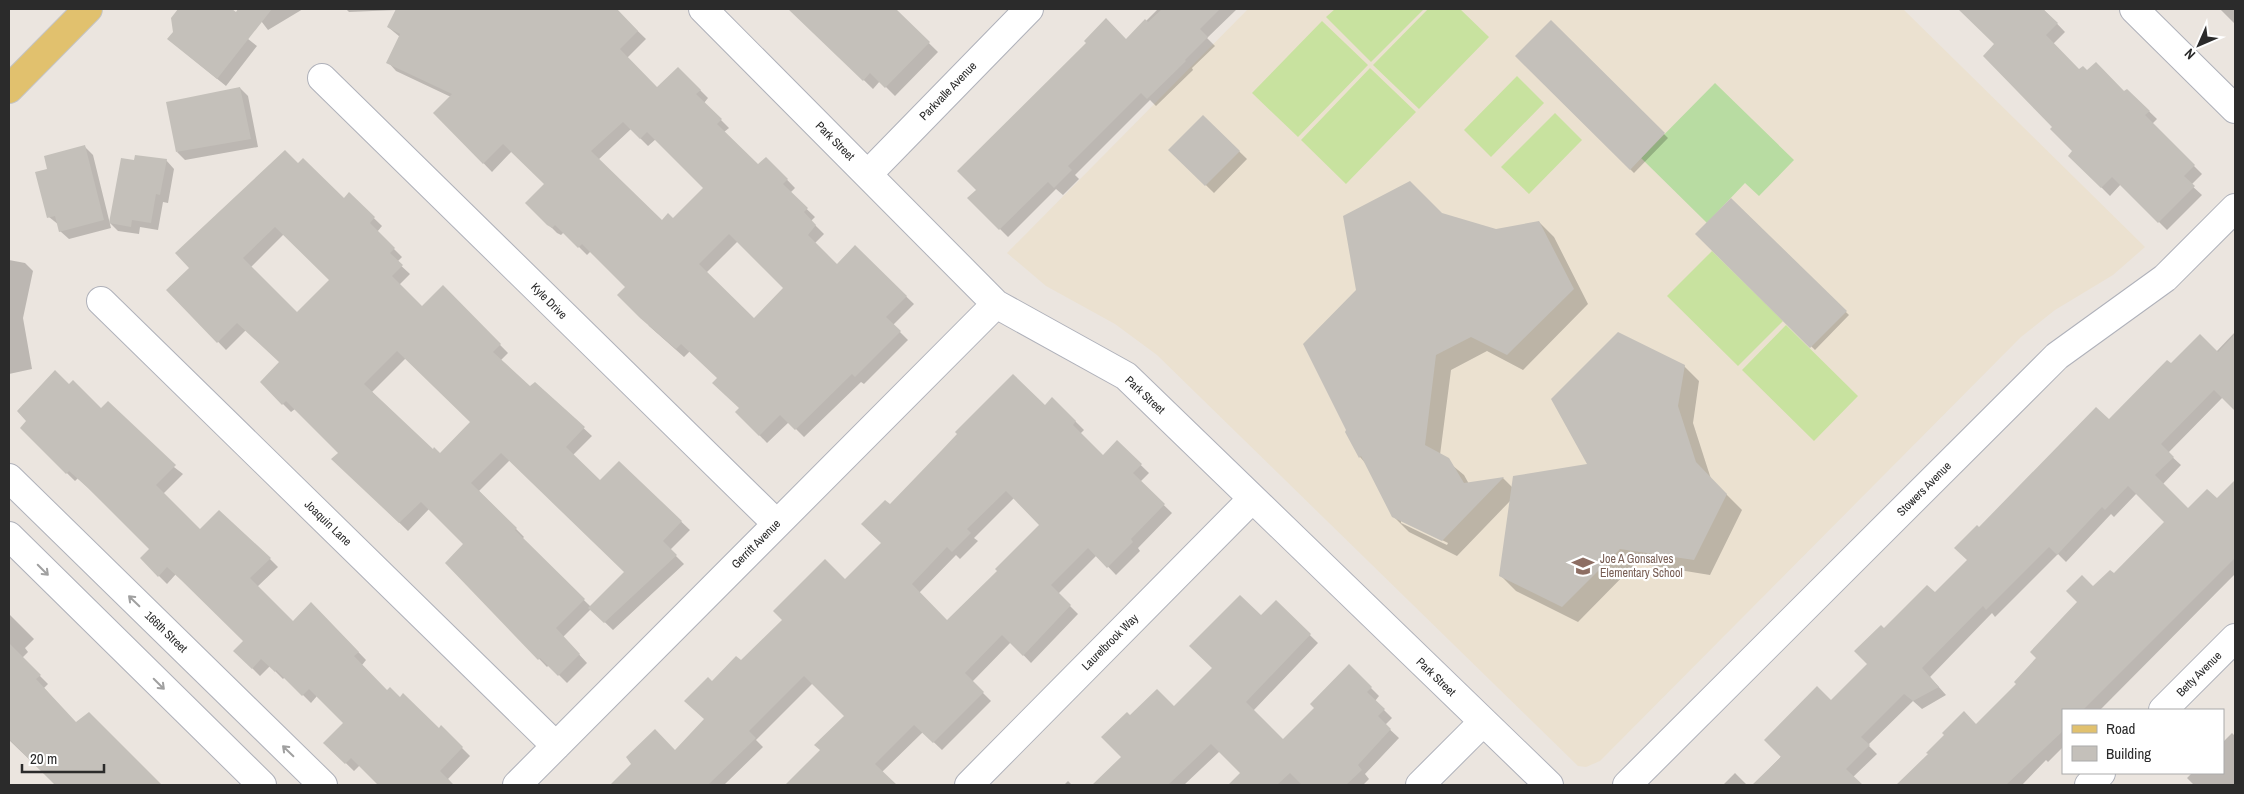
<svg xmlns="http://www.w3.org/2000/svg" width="2244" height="794" font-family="'Archivo Narrow',sans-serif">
<rect width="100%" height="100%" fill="#ebe5df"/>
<path fill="#ebe1d0" d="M1248 9H1903L2145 247 2113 275 2055 310 2021 337 1600 761 1586 767 1578 766 1157 355 1115 324 1046 286 1007 253Z"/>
<path fill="#b8dca2" d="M1715 83 1794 160 1759 196 1745 183 1707 223 1641 158Z"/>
<path fill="#c8e29f" d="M1335 9H1424L1371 62 1326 17Z
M1428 9H1460L1489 37 1419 109 1373 65Z
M1322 21 1368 65 1298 137 1252 93Z
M1370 68 1416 112 1346 184 1301 140Z
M1517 76 1544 103 1491 157 1464 130Z
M1555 113 1582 140 1529 194 1501 167Z
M1712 251 1783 321 1738 366 1667 296Z
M1786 325 1858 396 1814 441 1742 370Z"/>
<path fill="#0003" fill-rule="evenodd" d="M180 9H210L257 46 226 86 168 39 174 32 173 18Z
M252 9H303L268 30Z
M346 9H469L540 44 505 9H615L646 39 627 58 657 89 678 68 708 98 704 103 729 128 724 132 758 166 766 158 795 188 790 193 815 217 811 221 824 234 815 243 837 266 855 247 914 304 893 325 908 340 864 384 861 382 804 437 789 422 767 443 737 412 740 408 718 378 690 351 684 357 649 326 627 287 591 251 587 255 564 232 561 235 557 233 527 203 546 184 512 151 492 172 435 113 451 97 396 71 388 62 400 37 388 27 396 10 349 12ZM631 129 648 146 656 139 705 188 673 220 662 221 598 160ZM738 241 785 288 754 320 706 273Z
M791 9H894L938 52 895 96 880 81 873 89Z
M1158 9H1237L1207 38 1215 46 1192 68 1193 70 1156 106 1150 100 1075 175 1079 179 1063 195 1056 189 1008 237 969 198Z
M1960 9H2043L2065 32 2053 44 2079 70 2087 72 2124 93 2127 90 2157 119 2152 124 2202 174 2191 185 2202 195 2167 230 2121 184 2110 196 2070 156 2074 151 2054 127 1996 44Z
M2220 9H2235V24Z
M1551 22 1668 138 1634 173 1516 56Z
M240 88 248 96 258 147 185 160 177 152Z
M1203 116 1247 159 1214 193 1170 150Z
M85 147 93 155 111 228 69 239 60 231 59 225 49 217Z
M166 160 174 169 168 203 163 202 158 230 140 227 139 234 118 231 110 223Z
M298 165 344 200 349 194 382 226 377 232 402 257 397 262 410 274 399 285 422 308 443 287 508 353 501 360 530 388 535 383 592 436 573 455 600 482 619 463 690 530 670 550 684 564 613 630 591 609 563 637 587 663 567 683 549 665 547 667 446 563 464 544 429 509 408 531 341 467 339 453 295 409 291 412 261 382 281 363 246 330 226 350 168 290ZM284 234 331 280 297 314 251 267ZM406 358 472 422 440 455 433 451 372 392ZM510 460 626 572 591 607 522 539 524 537 479 491Z
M1731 199 1849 315 1815 350 1697 234Z
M1441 214 1496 230 1539 222 1554 237 1588 304 1523 370 1487 351 1451 370 1440 455 1464 475 1469 484 1503 478 1513 488 1589 465 1684 366 1699 381 1693 423 1711 479 1742 510 1710 575 1636 563 1578 622 1516 591 1500 575 1511 500 1457 556 1409 532 1393 516 1367 465 1360 457 1346 432ZM1401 520 1448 543 1447 545 1401 523Z
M9 260 25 263 33 271 23 318 32 369 9 374Z
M2235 332V410L2223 397 2168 453 2181 465 2163 484 2188 509 2217 500 2235 481V574L2100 710H2063V747L2048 762 2046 760 2022 785H1898L1929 754 1976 725 2018 684 2093 588 2114 575 2166 522 2137 493 2114 517 2111 514 2066 562 2058 554 1995 617 1992 613 1930 677 1946 695 1922 709 1913 701 1868 745 1877 754 1853 777 1859 783 1856 785H1754L1869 664 1884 630 1935 594 1968 560 1979 529 2109 421 2171 365 2216 352Z
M69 386 183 474 163 494 200 531 270 559 278 567 257 587 293 622 311 603 366 660 362 665 387 692 439 729 441 727 470 756 448 779 453 785H380L360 765 354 771 325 743 344 723 317 696 311 703 285 677 283 679 270 666 260 676 235 651 244 641 176 574 167 584 141 558 151 549 78 478 75 481 21 428Z
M1053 399 1084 430 1080 434 1103 457 1117 442 1149 473 1140 482 1172 513 1138 548 1140 551 1116 575 1097 555 1058 594 1078 614 1031 663 1011 642 972 682 991 701 942 750 923 732 882 772 895 785H786L821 750 845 716 813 683 756 740 763 747 724 785H611L633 764 675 751 706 720 712 683 845 580 882 544 890 506 1045 406ZM1014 498 1041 525 998 571 947 621 919 593 956 555 960 559 978 541 974 538Z
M1276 602 1318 643 1253 711 1283 740 1315 708 1349 666 1379 696 1375 701 1392 718 1385 725 1399 738 1365 774 1369 779 1363 785H1231L1242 773 1220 751 1184 785H1094L1122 757 1130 717 1174 708Z
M9 614 34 639 25 648 28 652 22 658 48 684 44 688 76 724 89 714 161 785H56L9 740Z
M2232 733 2235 736V785H2194L2187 778 2192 773H2223V742Z
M1735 773 1747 785H1723Z
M1068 781 1072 785H1064Z"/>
<path fill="#c4c0ba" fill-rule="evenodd" d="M178 9H232L236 12 238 9H272L217 79 167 39 173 32 171 18Z
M396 9H617L638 31 620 49 657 87 678 67 701 90 696 94 722 119 717 124 758 164 766 157 788 179 783 184 808 208 804 212 816 225 808 235 837 264 855 245 907 296 886 317 901 331 855 377 852 374 795 430 780 415 759 436 735 412 739 408 712 383 717 378 681 344 676 349 640 318 617 295 625 287 582 244 578 248 555 225 552 228 547 225 525 203 544 184 503 144 483 164 433 113 452 94 386 63 400 34 387 27ZM623 122 640 139 647 132 703 188 673 218 668 213 662 220 591 151ZM729 234 783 288 754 318 699 264Z
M788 9H896L930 42 885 88 870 73 863 81Z
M1162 9H1220L1200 29 1208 37 1185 60 1186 61 1147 99 1141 93 1068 166 1072 170 1054 188 1048 182 999 230 967 198 976 190 957 171 1086 43 1084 41 1106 18 1126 39 1145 19 1148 22Z
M1958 9H2043L2058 23 2046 35 2079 69 2083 66 2087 70 2096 62 2124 91 2127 89 2150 111 2145 115 2195 165 2184 176 2195 186 2158 223 2112 177 2101 188 2068 156 2072 151 2050 129 2052 127 1983 56 1994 44Z
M1551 20 1665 133 1630 170 1515 56Z
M240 87 251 139 176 152 166 102Z
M1203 115 1240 151 1205 186 1168 150Z
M85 145 104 220 59 232 55 216 47 218 35 172 47 169 44 156Z
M285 150 298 163 303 158 344 198 349 192 375 217 370 223 395 248 390 253 403 265 392 276 422 306 443 285 501 344 493 352 530 386 535 382 585 427 566 447 600 480 619 461 682 521 663 541 677 555 604 623 588 608 624 572 501 453 471 483 517 528 515 530 585 599 556 628 580 654 558 676 540 658 538 660 445 563 463 544 421 502 399 523 331 459 338 453 286 401 282 405 260 382 279 362 237 323 217 343 166 290 189 268 175 253ZM275 227 329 280 297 312 243 258ZM397 351 470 422 440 453 434 447 433 449 364 384Z
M135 155 167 159 160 195 156 194 151 223 132 220 131 227 109 223 121 158 134 160Z
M1410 181 1442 213 1496 229 1539 221 1574 289 1507 355 1471 337 1436 355 1425 445 1449 458 1464 483 1504 477 1442 541 1392 517 1361 456 1359 458 1345 432 1346 430 1303 344 1356 290 1343 216Z
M1731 198 1847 311 1810 348 1695 234Z
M1618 332 1685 365 1678 406 1696 462 1727 494 1694 560 1620 549 1562 607 1499 576 1513 476 1587 464 1551 399Z
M2200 334 2218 352 2235 334V411L2214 390 2161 444 2174 457 2155 475 2188 508 2207 489 2217 498 2235 480V558L2083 710H2063V731L2006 785H1896L1928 754 1926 753 1944 735 1942 733 1964 711 1976 724 2016 684 2014 682 2036 658 2030 652 2077 602 2066 591 2082 575 2093 586 2110 570 2114 573 2164 522 2128 486 2105 510 2102 507 2057 555 2049 547 1986 610 1983 606 1922 668 1939 687 1913 701 1904 694 1861 737 1870 745 1846 769 1863 785H1752L1781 757 1764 740 1817 686 1831 700 1867 664 1854 651 1881 625 1884 628 1927 585 1935 592 1967 560 1954 548 1977 525 1979 527 2096 407 2109 419 2167 360 2171 363Z
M55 370 69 384 73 380 101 408 108 401 176 465 156 485 200 529 219 510 271 558 250 578 293 621 311 602 359 652 354 656 387 690 390 687 400 697 403 693 439 728 441 725 463 747 440 771 454 785H378L351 758 345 764 323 743 343 723 309 689 302 696 276 670 275 672 261 659 252 669 233 651 243 641 181 580 167 567 158 577 140 558 149 549 88 488 69 471 66 474 20 428 26 421 17 411Z
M1013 374 1045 405 1052 397 1076 421 1073 425 1103 455 1117 440 1142 464 1133 473 1165 504 1131 539 1133 542 1107 568 1088 548 1051 585 1071 605 1023 656 1002 635 965 673 984 692 933 743 914 725 875 764 897 785H785L820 750 814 745 844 716 804 676 749 731 756 738 708 785H610L631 764 626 757 655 729 675 750 704 719 684 701 708 677 712 681 736 656 741 660 782 620 773 611 825 559 845 579 881 543 861 524 885 500 890 504 941 451 957 434 955 432ZM1006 491 1039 525 995 569 997 571 947 620 912 584 947 547 952 552 971 533 967 529Z
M1240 595 1261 615 1276 600 1311 634 1246 702 1283 739 1314 708 1310 704 1349 664 1372 687 1367 692 1385 709 1378 716 1391 729 1358 765 1362 770 1346 785H1302L1290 773 1277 785H1228L1240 773 1211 744 1168 785H1092L1121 757 1101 737 1127 712 1130 715 1157 689 1174 706 1212 668 1189 646Z
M9 643 41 675 36 679 76 722 89 712 162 785H55L9 739Z"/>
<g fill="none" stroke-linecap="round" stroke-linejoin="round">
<g stroke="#afb1ba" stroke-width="30">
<path id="minor" d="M703 9 996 304 1126 376 1549 785
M2134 9 2235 109
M322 78 777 524
M868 174 1029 9
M101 301 556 746
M9 478 323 785
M9 536 262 785
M2163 710 2235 638
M517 785 996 304
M969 785 1252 499
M1420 785 1482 723
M1627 785 2057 356 2165 278 2235 208
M2089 785 2101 773"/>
</g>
<g stroke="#c4c4c4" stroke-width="30">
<path id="major" d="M9 89 88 9"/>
</g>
<use href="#minor" stroke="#fff" stroke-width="28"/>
<use href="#major" stroke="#e1c16e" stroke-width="28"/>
</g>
<defs><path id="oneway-shaft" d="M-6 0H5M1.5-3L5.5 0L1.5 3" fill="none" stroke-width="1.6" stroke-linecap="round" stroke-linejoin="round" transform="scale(1.25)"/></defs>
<g stroke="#a0a0a0">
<use href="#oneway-shaft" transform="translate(43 570) rotate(45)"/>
<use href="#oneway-shaft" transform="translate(134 601) rotate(-136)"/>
<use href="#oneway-shaft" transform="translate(159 684) rotate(45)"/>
<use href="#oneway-shaft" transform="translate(288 751) rotate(-136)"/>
</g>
<defs>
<g id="school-bare" transform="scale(1.725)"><path d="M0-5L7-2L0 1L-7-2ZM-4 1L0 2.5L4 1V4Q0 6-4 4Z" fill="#8d6e63" stroke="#fff" stroke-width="2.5" paint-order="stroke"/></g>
</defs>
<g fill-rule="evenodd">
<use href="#school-bare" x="1583" y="566"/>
</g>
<g text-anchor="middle" stroke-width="4.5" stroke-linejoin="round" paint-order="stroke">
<g font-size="12" fill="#2b2b2b" stroke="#fff">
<text transform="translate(948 91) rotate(-46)" y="4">Parkvalle Avenue</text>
<text transform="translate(835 141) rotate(45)" y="4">Park Street</text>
<text transform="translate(549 301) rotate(45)" y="4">Kyle Drive</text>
<text transform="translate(1145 395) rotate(43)" y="4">Park Street</text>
<text transform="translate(1924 489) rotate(-45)" y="4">Stowers Avenue</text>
<text transform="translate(328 523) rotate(44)" y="4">Joaquin Lane</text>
<text transform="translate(756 544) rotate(-45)" y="4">Gerritt Avenue</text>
<text transform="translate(166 632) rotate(44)" y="4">166th Street</text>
<text transform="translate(1110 642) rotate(-45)" y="4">Laurelbrook Way</text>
<text transform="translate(2199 674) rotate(-45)" y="4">Betty Avenue</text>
<text transform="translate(1436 677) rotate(44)" y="4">Park Street</text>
</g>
<g font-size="12" fill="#785e54" stroke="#fff" text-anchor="start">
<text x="1600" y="563">Joe A Gonsalves<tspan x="1600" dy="14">Elementary School</tspan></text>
</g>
</g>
<rect width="2244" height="794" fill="none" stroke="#2b2b2b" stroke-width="20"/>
<rect x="2062" y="709" width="162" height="65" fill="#ffffff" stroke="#aaaaaa"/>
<rect x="2072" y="725" width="25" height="8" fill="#e1c16e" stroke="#aaaaaa"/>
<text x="2106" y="734" font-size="15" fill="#2b2b2b">Road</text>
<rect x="2072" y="746" width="25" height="15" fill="#c4c0ba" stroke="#aaaaaa"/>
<text x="2106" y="759" font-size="15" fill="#2b2b2b">Building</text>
<g transform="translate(2199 45) rotate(225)" stroke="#ffffff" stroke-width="4" paint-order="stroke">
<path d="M0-4L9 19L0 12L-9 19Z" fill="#2b2b2b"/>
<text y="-8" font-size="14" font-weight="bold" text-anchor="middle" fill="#2b2b2b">N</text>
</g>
<path d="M22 764v8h82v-8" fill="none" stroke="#2b2b2b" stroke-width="2.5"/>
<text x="30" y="764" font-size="15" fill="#2b2b2b" stroke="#ffffff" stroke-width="4" paint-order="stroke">20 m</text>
</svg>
